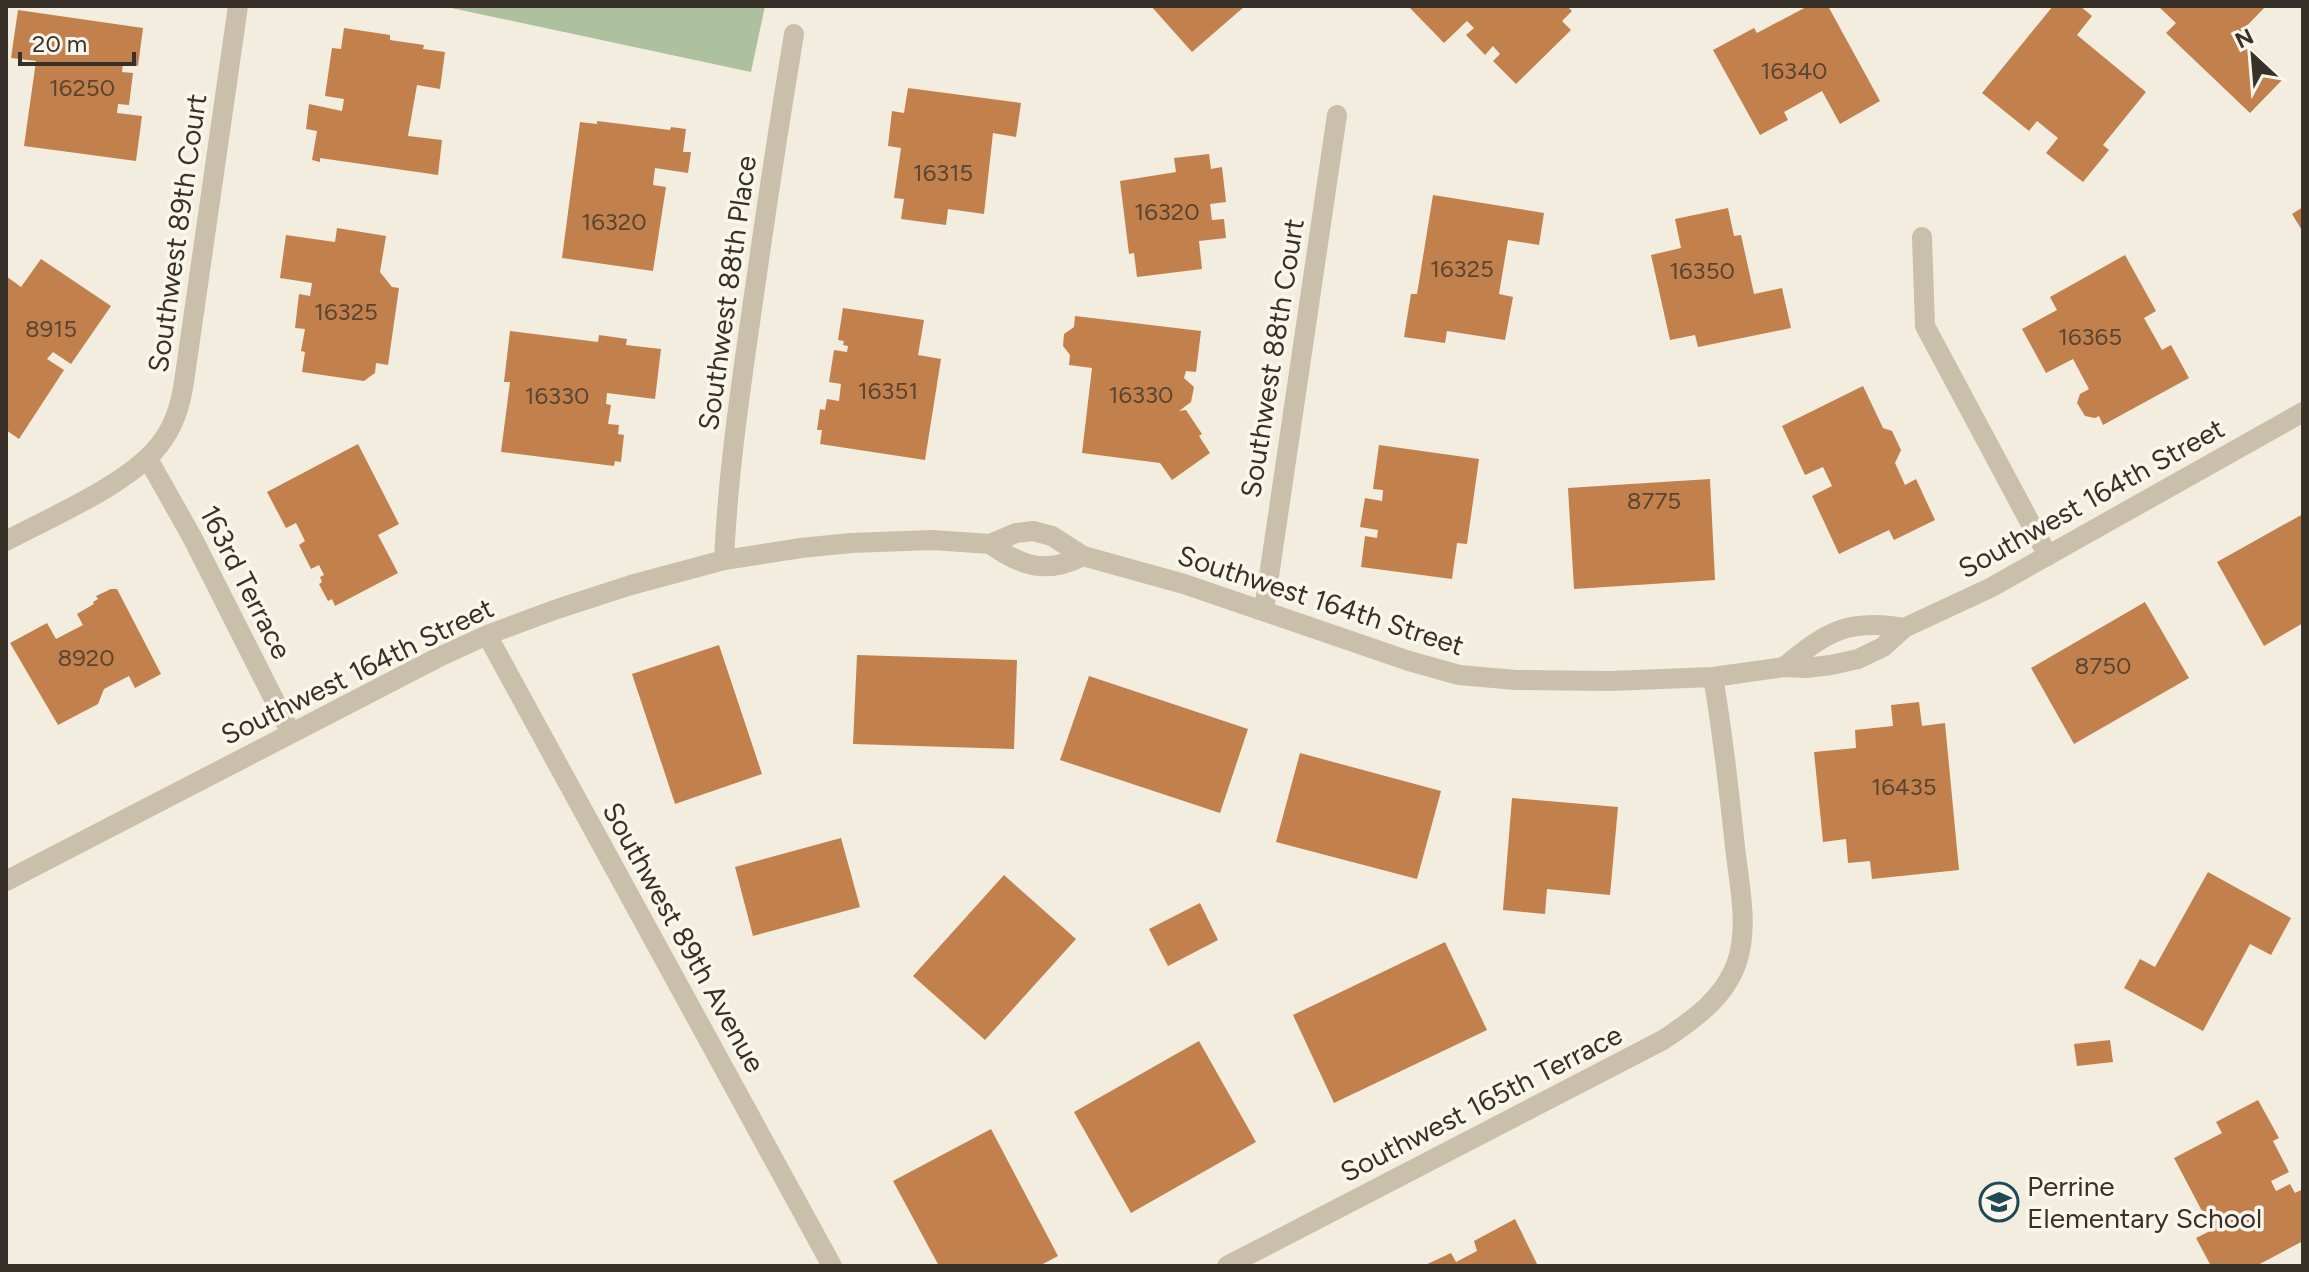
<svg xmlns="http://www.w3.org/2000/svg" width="2309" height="1272" font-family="Figtree,sans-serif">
<rect width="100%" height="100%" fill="#f2edde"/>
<path fill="#aec19e" d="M442 6H765L751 72Z"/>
<path fill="#c2814c" d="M1151 6H1245L1192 52Z
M1411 6H1567L1572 11 1562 21 1571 30 1516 84 1493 61 1500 54 1493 46 1485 55 1466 35 1474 28 1467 21 1444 43 1410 8Z
M1808 6H1828L1880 101 1840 124 1822 91 1784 112 1788 120 1760 135 1713 50 1754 28 1757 33Z
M2053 6H2080L2092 16 2077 35 2146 92 2103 145 2109 150 2083 182 2046 153 2058 138 2037 121 2029 131 1982 93Z
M2158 6H2266L2238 35 2284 78 2250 113 2166 33 2176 23Z
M18 10 143 28 138 66 123 63 122 72 133 73 129 105 118 104 117 113 142 116 136 161 24 146 36 61 11 58Z
M344 28 390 35V40L424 45 423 49 445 52 440 89 417 85 408 136 442 140 438 175 320 158V162L312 160 317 131 306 129 309 104 342 111 344 99 325 96 332 48 341 49Z
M908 88 1021 103 1016 137 993 133 984 214 948 209 946 225 901 219 904 199 894 198 901 148 888 146 892 111 904 113Z
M597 121 670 130 671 127 686 129 683 152H691L688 173 655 168 653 185 666 187 653 271 562 258 580 122 597 124Z
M1209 154 1211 169 1222 167 1226 202 1210 204 1212 220 1224 219 1226 238 1199 241 1202 269 1137 277 1134 253 1129 254 1120 181 1176 172 1174 158Z
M1433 195 1544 213 1539 245 1508 240 1499 294 1513 297 1505 340 1447 331 1445 343 1404 337 1411 294H1417Z
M2303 207V232L2292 214Z
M1728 208 1734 236 1741 235 1754 294 1782 288 1791 328 1698 347 1695 335 1670 340 1651 255 1681 248 1675 219Z
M337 228 386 236 380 272 392 287 399 288 388 365 376 363 375 373 364 381 302 372 305 352 301 351 305 329 295 328 299 294 310 296 312 283 280 278 286 235 335 242Z
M2125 255 2156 311 2144 318 2162 350 2171 345 2189 378 2103 425 2099 416 2095 418 2085 416 2077 403 2080 394 2089 389 2073 359 2046 373 2022 329 2057 310 2050 297Z
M41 259 111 306 71 364 53 352 47 359 64 370 19 439 6 430V276L21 287Z
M843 308 924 320 918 355 941 359 925 460 820 444 822 430H817L820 409 825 410 827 399 839 401 841 384 829 382 834 350 847 352 848 346 843 345 844 341 838 340Z
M1075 316 1201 331 1196 372 1186 371 1184 378 1194 387 1191 402 1179 411 1186 410 1202 434 1199 436 1210 453 1172 480 1160 463 1082 453 1092 368 1069 365 1070 355 1063 346 1064 334 1074 327Z
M510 331 598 342 599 335 627 339 626 345 661 349 655 399 607 393 606 404 611 405 608 424 619 425 618 434 624 435 621 462 615 461 614 466 501 452 510 382H504Z
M1863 386 1883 428 1892 431 1901 450 1895 463 1905 485 1916 479 1935 520 1894 540 1889 530 1839 554 1812 496 1832 486 1823 467 1805 475 1782 426Z
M358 444 399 524 378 535 398 573 335 606 332 599 328 601 319 584 322 582 320 577 324 575 319 565 311 569 299 545 305 541 296 523 286 528 267 492Z
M1379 445 1479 459 1467 544 1457 543 1452 579 1361 567 1365 536 1377 538 1378 530 1360 527 1365 498 1382 501 1383 490 1373 489Z
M1710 479 1715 580 1574 589 1568 488Z
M2303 514V623L2264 646 2217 562Z
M111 589H117L161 674 135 688 129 676 104 689 98 704 58 725 10 643 47 623 56 639 83 625 77 614 94 604 93 602 98 599 96 596Z
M2145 602 2189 678 2074 744 2031 668Z
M719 645 762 774 675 804 632 674Z
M857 655 1017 660 1014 749 853 744Z
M1089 676 1248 729 1220 813 1060 760Z
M1919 702 1922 726 1945 723 1959 870 1872 879 1870 861 1848 863 1846 839 1823 842 1814 752 1856 748 1855 730 1893 726 1891 705Z
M1300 753 1441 791 1417 879 1276 842Z
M1512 798 1618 807 1610 895 1547 889 1545 914 1503 910Z
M841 838 860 907 753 936 735 867Z
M2208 872 2291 918 2271 955 2250 944 2203 1031 2124 988 2140 959 2155 967Z
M1004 875 1076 939 985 1040 913 976Z
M1200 903 1218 940 1168 966 1149 929Z
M1445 942 1487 1030 1334 1103 1293 1015Z
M2110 1040 2113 1062 2077 1066 2074 1044Z
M1199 1041 1256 1142 1131 1213 1074 1112Z
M2258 1100 2279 1138 2273 1141 2289 1172 2271 1181 2276 1191 2290 1184 2295 1193 2303 1189V1241L2256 1266H2211L2196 1238 2212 1230 2174 1158 2222 1133 2216 1122Z
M991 1129 1058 1256 1039 1266H939L893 1181Z
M1515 1219 1538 1266H1423L1451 1253 1456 1262 1477 1251 1474 1241Z"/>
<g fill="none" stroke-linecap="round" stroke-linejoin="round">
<path stroke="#cabfaa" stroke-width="20" d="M1922 237 1925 326 2048 556
M148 459 192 537 291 733
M6 541C51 517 136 481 163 440 177 420 182 398 185 375L238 6
M990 544C1021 566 1046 575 1083 556
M724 560C728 469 742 378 755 288 767 203 780 118 794 34
M1264 610 1337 115
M487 635 832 1266
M1784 667C1826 632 1848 618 1904 628
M6 881 437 658 487 635 557 609 631 585 724 560 801 548 851 543 932 540 990 544 1016 533 1033 531 1052 536 1083 556 1184 584 1409 661 1459 675 1516 680 1610 681 1713 677 1784 667 1806 668 1831 665 1858 659 1883 647 1904 628 1990 588 2303 412
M1227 1266 1663 1040C1693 1020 1725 998 1737 962 1749 926 1739 884 1735 847 1729 790 1723 734 1713 677"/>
</g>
<defs>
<g id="school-ring" transform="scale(2)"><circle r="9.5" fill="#faf6eb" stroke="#204958" stroke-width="1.5"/><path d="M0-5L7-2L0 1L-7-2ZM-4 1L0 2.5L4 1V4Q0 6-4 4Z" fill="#204958"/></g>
</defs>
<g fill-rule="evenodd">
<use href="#school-ring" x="1999" y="1202"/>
</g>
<g text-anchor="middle" stroke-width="7" stroke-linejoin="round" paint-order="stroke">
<g font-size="24" fill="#5a4532">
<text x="1794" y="79">16340</text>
<text x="82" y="96">16250</text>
<text x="943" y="181">16315</text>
<text x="1167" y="220">16320</text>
<text x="614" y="230">16320</text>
<text x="1462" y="277">16325</text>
<text x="1702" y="279">16350</text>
<text x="346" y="320">16325</text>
<text x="51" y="337">8915</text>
<text x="2090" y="345">16365</text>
<text x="888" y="399">16351</text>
<text x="1141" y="403">16330</text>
<text x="557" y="404">16330</text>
<text x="1654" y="509">8775</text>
<text x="86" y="666">8920</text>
<text x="2103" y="674">8750</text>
<text x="1904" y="795">16435</text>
</g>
<g font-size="28" fill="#38312a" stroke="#faf6eb">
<text transform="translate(177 233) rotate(-82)" y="10">Southwest 89th Court</text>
<text transform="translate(727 293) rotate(-82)" y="10">Southwest 88th Place</text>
<text transform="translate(1272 358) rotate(-81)" y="10">Southwest 88th Court</text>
<text transform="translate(2091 498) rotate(-29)" y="10">Southwest 164th Street</text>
<text transform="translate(246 582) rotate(63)" y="10">163rd Terrace</text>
<text transform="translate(1321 600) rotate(18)" y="10">Southwest 164th Street</text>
<text transform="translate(357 671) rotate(-26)" y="10">Southwest 164th Street</text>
<text transform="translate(684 937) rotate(61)" y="10">Southwest 89th Avenue</text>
<text transform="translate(1481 1103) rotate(-27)" y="10">Southwest 165th Terrace</text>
</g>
<g font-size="28" fill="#38312a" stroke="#faf6eb" text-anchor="start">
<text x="2027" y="1196">Perrine<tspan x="2027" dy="32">Elementary School</tspan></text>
</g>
</g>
<rect width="2309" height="1272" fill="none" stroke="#38312a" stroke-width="16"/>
<g transform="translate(2253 56) rotate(334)" stroke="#faf6eb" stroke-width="6" paint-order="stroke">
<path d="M0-6L14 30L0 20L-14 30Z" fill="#38312a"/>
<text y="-12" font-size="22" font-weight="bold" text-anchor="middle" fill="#38312a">N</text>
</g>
<path d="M20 52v12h114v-12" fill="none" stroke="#38312a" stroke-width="4"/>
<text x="32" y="52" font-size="24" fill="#38312a" stroke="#faf6eb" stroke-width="6" paint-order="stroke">20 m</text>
</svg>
